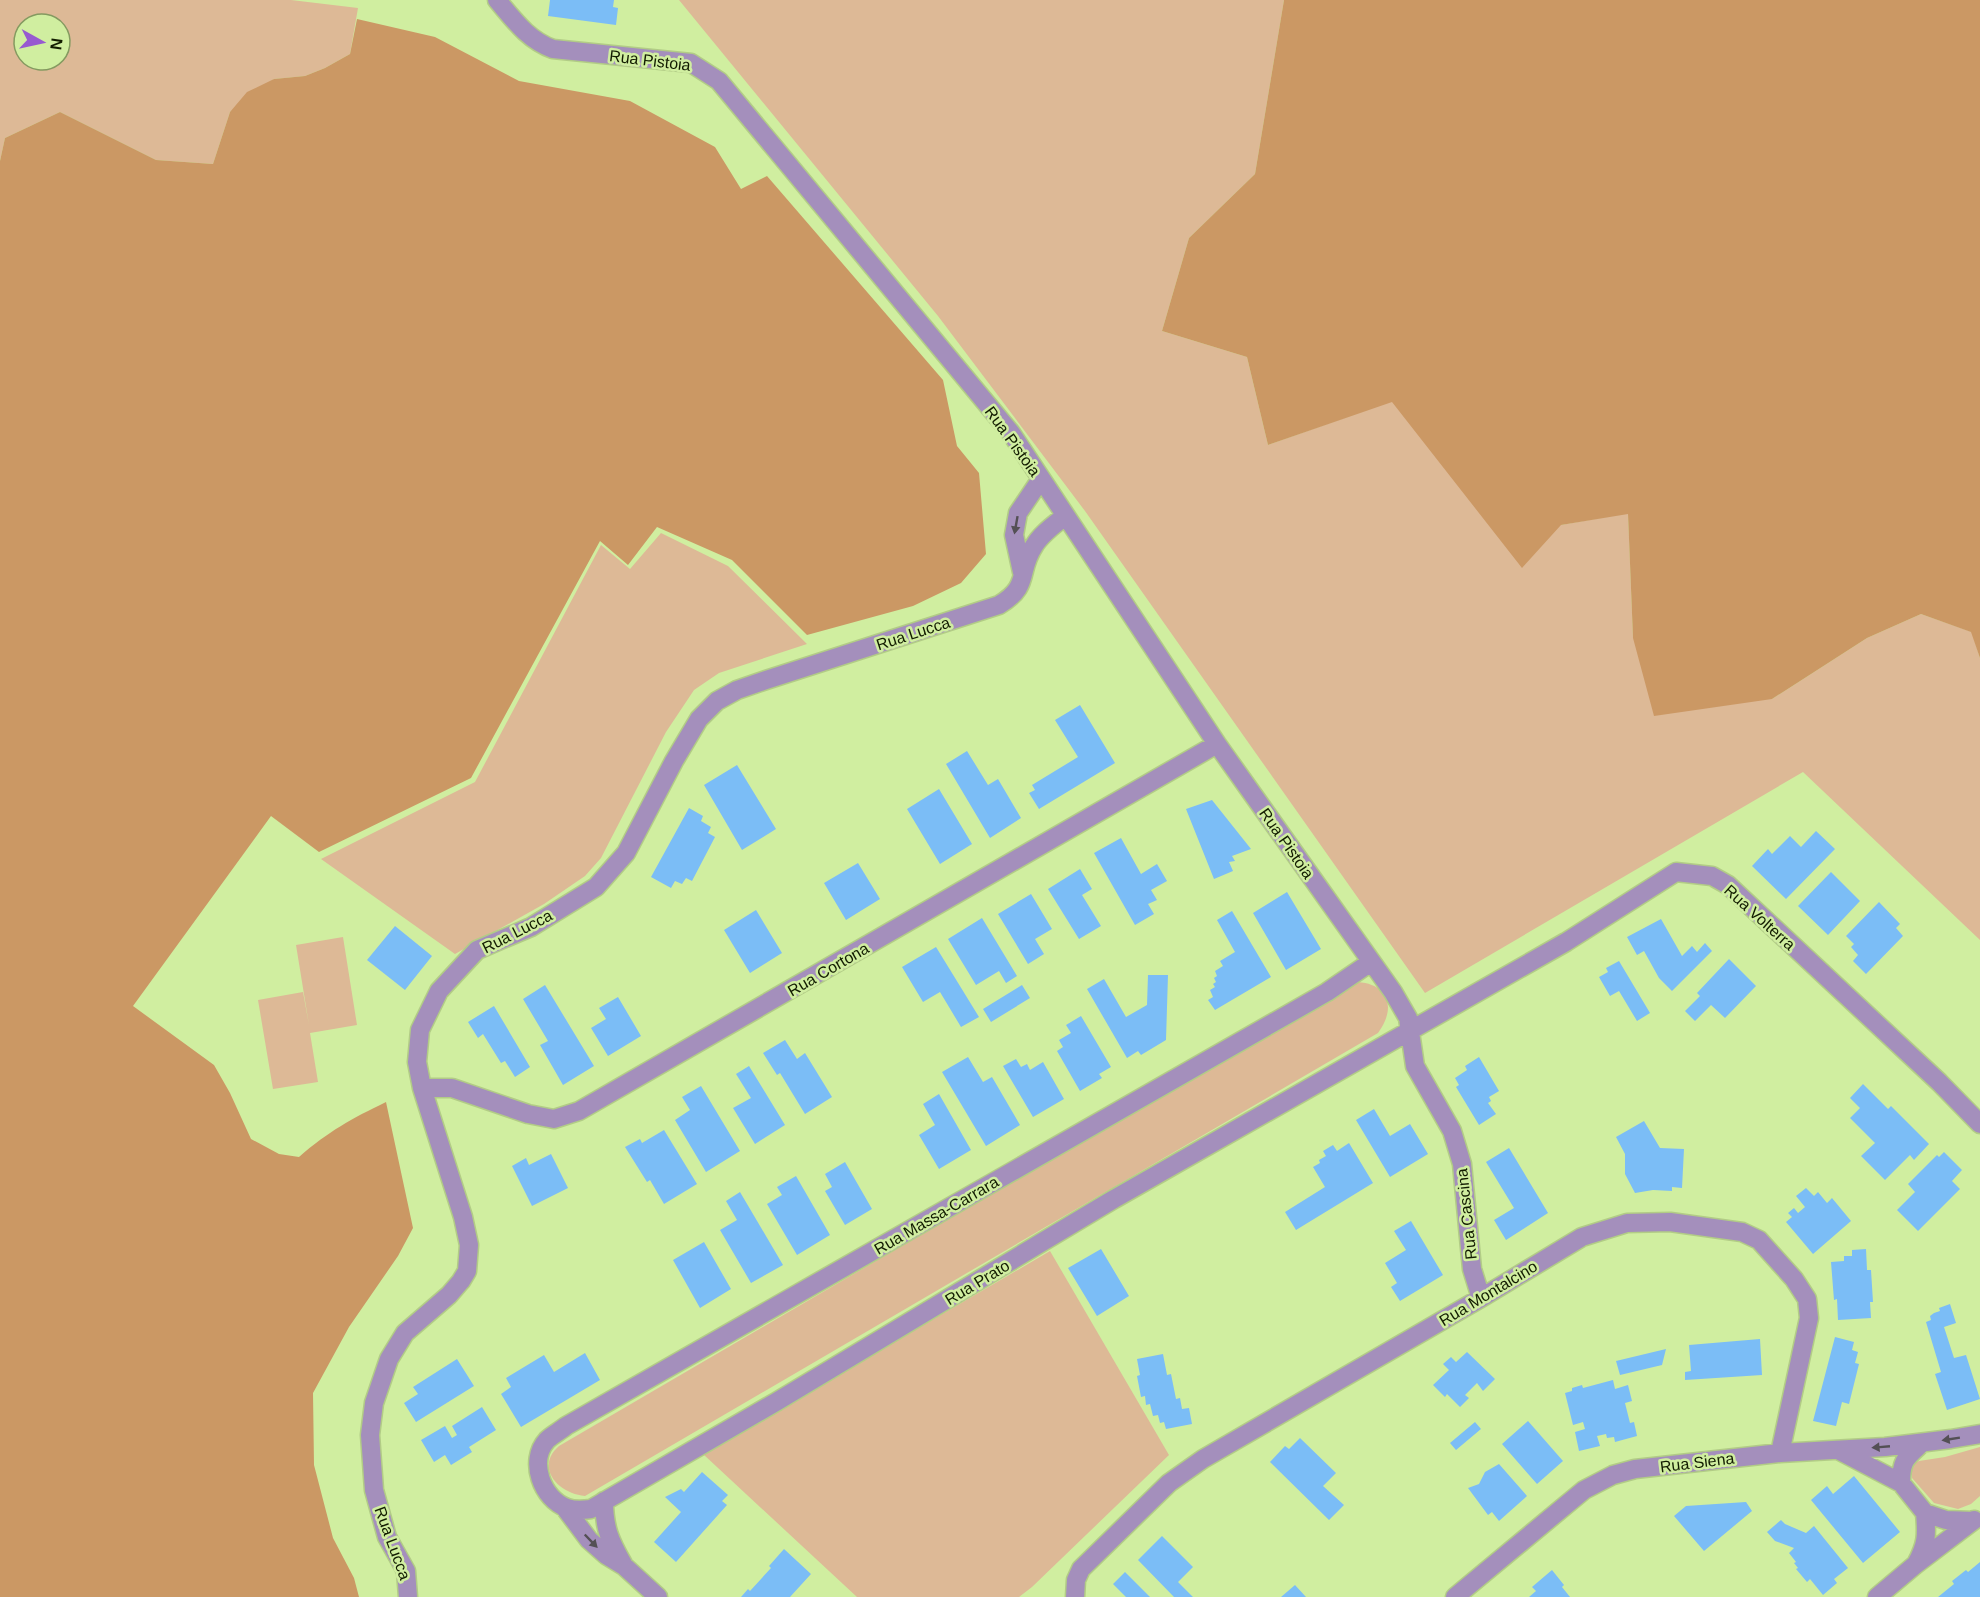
<svg xmlns="http://www.w3.org/2000/svg" width="1980" height="1597" font-family="Helvetica,sans-serif">
<rect width="100%" height="100%" fill="#d0eea0"/>
<path fill="#ddb996" fill-rule="evenodd" d="M0 0H291L358 8 350 54 325 68 305 76 274 79 230 112 213 164 156 160 60 112 5 138 0 161ZM24 24H60V60H24Z
M679 0H1284L1255 174 1189 238 1162 331 1247 357 1268 445 1392 401 1561 525 1628 513 1633 638 1772 699 1867 638 1921 614 1972 632 1980 658V940L1803 772 1425 993 1085 511 938 316Z
M661 533 728 566 807 644 719 673 694 690 666 732 601 858 585 876 544 904 455 954 321 859 475 782 601 545 630 569Z
M343 937 357 1025 310 1033 318 1082 273 1089 258 1000 303 992 309 1025 296 945Z
M1354 982C1387 982 1398 1006 1378 1033L585 1496C559 1494 534 1468 559 1446Z
M1050 1251 1169 1455 1032 1587 1019 1597H857L703 1454Z
M1980 1447V1496L1971 1504 1958 1509 1934 1503 1912 1478V1470L1915 1463 1919 1461 1945 1457Z"/>
<path fill="#cb9864" d="M1284 0H1980V658L1971 632 1921 614 1867 638 1772 699 1654 716 1633 638 1628 514 1561 525 1522 568 1392 402 1268 445 1247 357 1162 331 1189 238 1255 174Z
M357 19 435 37 519 81 630 101 715 147 741 189 767 176 943 380 957 446 979 473 986 554 961 583 913 606 807 635 732 560 657 527 628 565 600 541 471 778 319 852 271 816 133 1006 214 1065 230 1093 251 1139 279 1154 299 1157C329 1131 351 1119 386 1102L413 1228 398 1256 349 1327 313 1393 314 1465 333 1538 354 1578 359 1597H0V161L5 138 60 112 156 160 213 164 230 112 247 92 274 79 305 76 325 68 350 54Z"/>
<path fill="#7bbdf6" d="M550 0H614L613 7 618 8 616 25 548 16Z
M1080 705 1115 763 1039 809 1029 793 1035 790 1032 785 1078 757 1055 720Z
M967 751 988 785 998 779 1021 818 990 838 946 764Z
M737 765 776 829 742 850 704 785Z
M939 789 972 844 940 864 907 809Z
M1212 800 1251 849 1232 856 1235 861 1229 862 1233 871 1214 879 1186 809Z
M689 808 703 816 701 821 711 827 708 833 715 837 692 881 686 878 682 884 675 881 671 888 651 877Z
M1816 831 1835 849 1786 899 1752 866 1768 849 1772 854 1790 836 1801 847Z
M1121 838 1141 874 1157 864 1167 881 1151 890 1157 900 1148 904 1154 914 1135 925 1094 853Z
M858 863 880 899 846 920 824 883Z
M1080 869 1092 889 1082 895 1101 926 1079 939 1048 889Z
M1831 872 1860 901 1828 935 1798 906Z
M1287 892 1321 949 1286 970 1253 913Z
M1031 894 1052 929 1035 939 1044 954 1028 964 998 914Z
M1879 902 1900 924 1896 928 1903 936 1866 974 1853 961 1858 955 1851 947 1854 944 1846 936Z
M756 910 782 953 750 973 724 930Z
M1232 911 1271 977 1215 1010 1208 1000 1213 997 1210 990 1215 987 1213 984 1216 982 1214 978 1217 976 1215 971 1223 966 1220 961 1235 952 1217 920Z
M982 918 1017 976 1006 983 999 971 976 985 948 939Z
M1661 919 1682 956 1692 946 1697 952 1705 943 1712 951 1672 991 1659 978 1644 951 1637 955 1627 937Z
M395 926 432 956 405 990 367 960Z
M936 947 979 1017 961 1027 940 992 923 1002 902 967Z
M1729 959 1756 986 1725 1018 1711 1005 1695 1021 1685 1011 1700 996 1697 993Z
M1619 961 1650 1013 1637 1021 1619 991 1610 996 1599 977 1608 972 1606 968Z
M1148 975H1168L1166 1040 1141 1055 1138 1051 1127 1058 1087 989 1104 979 1126 1017 1147 1005Z
M545 985 594 1066 563 1085 540 1045 548 1041 523 999Z
M1022 985 1030 998 991 1022 983 1009Z
M618 997 641 1036 608 1056 591 1028 606 1019 599 1008Z
M494 1006 530 1067 515 1077 505 1061 501 1063 483 1034 478 1038 468 1022Z
M1081 1016 1111 1067 1099 1074 1102 1078 1080 1091 1057 1051 1063 1047 1059 1040 1071 1033 1066 1025Z
M785 1040 797 1059 805 1053 832 1097 805 1114 780 1073 777 1075 763 1053Z
M968 1057 983 1082 992 1077 1020 1125 986 1146 942 1072Z
M1479 1057 1499 1091 1489 1097 1491 1101 1488 1103 1496 1114 1479 1125 1456 1087 1459 1085 1455 1078 1467 1070 1465 1066Z
M1016 1059 1021 1067 1027 1064 1030 1070 1043 1062 1064 1099 1033 1117 1003 1066Z
M749 1066 785 1125 755 1144 733 1108 751 1098 736 1074Z
M1863 1084 1888 1109 1891 1106 1929 1144 1914 1160 1910 1155 1885 1180 1861 1156 1875 1143 1850 1118 1860 1108 1850 1098Z
M701 1086 740 1151 706 1172 675 1120 690 1110 682 1097Z
M939 1094 971 1150 939 1169 919 1135 935 1125 923 1104Z
M1374 1109 1390 1136 1410 1124 1428 1154 1390 1177 1356 1120Z
M1644 1121 1660 1148 1684 1149 1682 1188 1672 1187V1191L1653 1190 1635 1193 1625 1174V1154L1616 1137Z
M664 1130 697 1184 664 1204 650 1180 647 1182 625 1147 640 1139 642 1143Z
M1349 1143 1373 1183 1296 1230 1285 1212 1325 1187 1313 1167 1320 1163 1319 1160 1326 1156 1323 1151 1333 1145 1337 1151Z
M1509 1148 1548 1213 1506 1240 1494 1220 1514 1208 1486 1162Z
M1944 1152 1962 1170 1952 1181 1960 1189 1918 1231 1897 1210 1915 1192 1908 1184 1937 1155 1939 1157Z
M551 1154 568 1188 532 1206 512 1166 526 1158 529 1165Z
M845 1162 872 1209 845 1225 825 1191 832 1187 825 1174Z
M796 1176 830 1235 797 1255 767 1204 782 1195 777 1187Z
M1806 1188 1814 1196 1818 1192 1827 1203 1832 1198 1851 1221 1813 1254 1786 1222 1792 1217 1788 1213 1794 1208 1798 1213 1805 1207 1796 1196Z
M740 1192 783 1265 751 1283 720 1230 737 1220 726 1201Z
M1411 1221 1443 1275 1400 1301 1391 1287 1397 1283 1385 1263 1406 1250 1394 1231Z
M704 1242 731 1289 700 1308 673 1260Z
M1101 1249 1129 1296 1097 1316 1068 1268Z
M1866 1249 1867 1270H1871L1873 1302H1870L1871 1318 1838 1320 1837 1299 1834 1300 1831 1262 1844 1261V1256H1852V1250Z
M1950 1304 1956 1323 1944 1327 1954 1358 1966 1355 1980 1399 1947 1410 1935 1374 1941 1372 1926 1322 1931 1320 1930 1316 1934 1313 1940 1311 1939 1308Z
M1835 1337 1854 1342 1852 1350 1858 1352 1855 1363 1859 1364 1849 1404 1842 1402 1836 1426 1813 1421Z
M1760 1339 1762 1375 1685 1380V1372L1691 1371 1689 1345Z
M1666 1349 1662 1365 1620 1375 1616 1361Z
M1467 1352 1495 1379 1483 1391 1477 1383 1465 1395 1469 1398 1460 1407 1447 1394 1445 1397 1433 1385 1449 1370 1443 1364 1451 1357 1456 1362Z
M585 1353 600 1380 521 1427 501 1394 511 1387 506 1378 544 1355 554 1372Z
M1163 1354 1167 1375 1171 1374 1176 1399 1180 1398 1182 1409 1189 1408 1192 1424 1166 1429 1164 1422 1160 1423 1158 1415 1153 1416 1150 1404 1146 1405 1145 1396 1141 1397 1137 1376 1140 1375 1137 1359Z
M457 1359 474 1386 416 1422 404 1403 418 1394 413 1387Z
M1613 1380 1615 1389 1628 1385 1632 1401 1625 1403 1630 1423 1634 1422 1637 1436 1615 1442 1614 1437 1607 1438 1606 1434 1597 1436 1600 1446 1579 1451 1575 1432 1585 1429 1583 1422 1573 1425 1565 1393 1572 1391V1388L1582 1385 1583 1388Z
M482 1407 496 1430 469 1447 472 1452 451 1465 445 1455 434 1462 421 1440 445 1426 452 1438 457 1435 452 1426Z
M1528 1421 1563 1461 1537 1484 1502 1444Z
M1475 1422 1481 1429 1456 1450 1450 1443Z
M1300 1438 1336 1473 1323 1486 1344 1505 1329 1520 1270 1462 1285 1446 1289 1449Z
M1499 1464 1527 1496 1499 1521 1492 1512 1488 1515 1468 1488 1479 1484 1485 1472Z
M702 1472 728 1495 722 1501 727 1505 676 1562 654 1542 681 1512 665 1497 681 1489 684 1492Z
M1854 1476 1900 1532 1863 1563 1811 1500 1827 1486 1833 1494Z
M1746 1502 1752 1511 1704 1551 1674 1516 1686 1506Z
M1781 1520 1785 1524 1806 1533 1814 1526 1848 1568 1834 1579 1837 1583 1823 1595 1810 1579 1807 1582 1796 1569 1798 1568 1794 1563 1796 1562 1789 1553 1794 1548 1775 1541 1767 1532Z
M1162 1536 1193 1567 1178 1582 1193 1597H1174L1138 1560Z
M784 1549 811 1574 790 1597H741L748 1589 750 1591 771 1568 769 1566Z
M1980 1562V1597H1938L1954 1584 1952 1581 1966 1570 1968 1572Z
M1552 1570 1564 1585 1562 1587 1570 1597H1529L1536 1591 1532 1587Z
M1125 1572 1150 1597H1126L1113 1584Z
M1295 1585 1306 1597H1281Z"/>
<g fill="none" stroke-linecap="round" stroke-linejoin="round">
<g stroke="#b2cc86" stroke-width="21">
<path id="minor" d="M497 0C514 20 528 40 553 49L691 63 719 81 1011 433 1217 744 1393 992 1408 1018 1415 1066 1452 1131 1462 1164 1472 1269 1481 1298
M1022 572 1014 535 1018 513 1041 479
M1371 962 1327 992 566 1426C560 1431 552 1435 547 1440 528 1461 542 1499 567 1508 575 1511 583 1510 591 1509L776 1402 1114 1199 1566 942 1676 872 1712 876 1728 885 1939 1082 1980 1124
M422 1088H452L528 1114 554 1119 579 1111 1217 744
M1840 1451 1901 1483 1925 1513 1946 1520 1973 1521
M1901 1483C1901 1460 1906 1458 1922 1443
M604 1501C604 1528 610 1541 623 1564
M565 1508 589 1540 606 1555 624 1566 658 1597
M1916 1564C1927 1544 1927 1535 1925 1513
M408 1597 406 1571 387 1537 374 1490 370 1435 374 1403 389 1359 405 1333 449 1295 461 1281 467 1271 469 1245 463 1217 422 1088 417 1062 420 1030 439 991 477 950 531 927 596 887 626 853 674 761 699 719 717 701 737 690 766 680 999 605C1031 586 1017 572 1034 546 1041 534 1054 525 1065 516
M1075 1597 1076 1580 1081 1569 1169 1483 1203 1459 1481 1298 1582 1237 1627 1223 1670 1222 1742 1232 1759 1240 1794 1279 1807 1299 1809 1318 1780 1453
M1455 1597 1584 1490 1613 1475 1635 1469 1780 1453 1885 1447 1951 1439 1980 1434
M1877 1597 1915 1565 1974 1520"/>
</g>
<use href="#minor" stroke="#a48fbc" stroke-width="18"/>
</g>
<defs><path id="oneway-solid" d="M-6-.8H1V-3.2L6.5 0L1 3.2V.8H-6Z" transform="scale(1.5)"/></defs>
<g fill="#545055">
<use href="#oneway-solid" transform="translate(1016 525) rotate(100)"/>
<use href="#oneway-solid" transform="translate(1951 1439) rotate(171)"/>
<use href="#oneway-solid" transform="translate(1881 1447) rotate(175)"/>
<use href="#oneway-solid" transform="translate(591 1541) rotate(46)"/>
</g>
<g text-anchor="middle" stroke-width="5" stroke-linejoin="round" paint-order="stroke">
<g font-size="16" fill="#121c00" stroke="#d0eea0">
<text transform="translate(650 60) rotate(7)" y="6">Rua Pistoia</text>
<text transform="translate(1013 441) rotate(54)" y="6">Rua Pistoia</text>
<text transform="translate(913 633) rotate(-18)" y="6">Rua Lucca</text>
<text transform="translate(1287 843) rotate(55)" y="6">Rua Pistoia</text>
<text transform="translate(1760 917) rotate(42)" y="6">Rua Volterra</text>
<text transform="translate(517 931) rotate(-27)" y="6">Rua Lucca</text>
<text transform="translate(828 969) rotate(-30)" y="6">Rua Cortona</text>
<text transform="translate(1466 1214) rotate(-96)" y="6">Rua Cascina</text>
<text transform="translate(936 1215) rotate(-30)" y="6">Rua Massa-Carrara</text>
<text transform="translate(977 1282) rotate(-31)" y="6">Rua Prato</text>
<text transform="translate(1488 1293) rotate(-31)" y="6">Rua Montalcino</text>
<text transform="translate(1697 1462) rotate(-7)" y="6">Rua Siena</text>
<text transform="translate(393 1543) rotate(70)" y="6">Rua Lucca</text>
</g>
</g>
<g transform="translate(42 42) rotate(98)"><circle r="28" fill="#d0eea0" stroke="#849a60" stroke-width="1.5"/>
<path d="M0-4.5L10 22L0 15L-10 22Z" fill="#975ad0"/>
<text y="-9" font-size="16" font-weight="bold" text-anchor="middle" fill="#121c00">N</text>
</g>
</svg>
